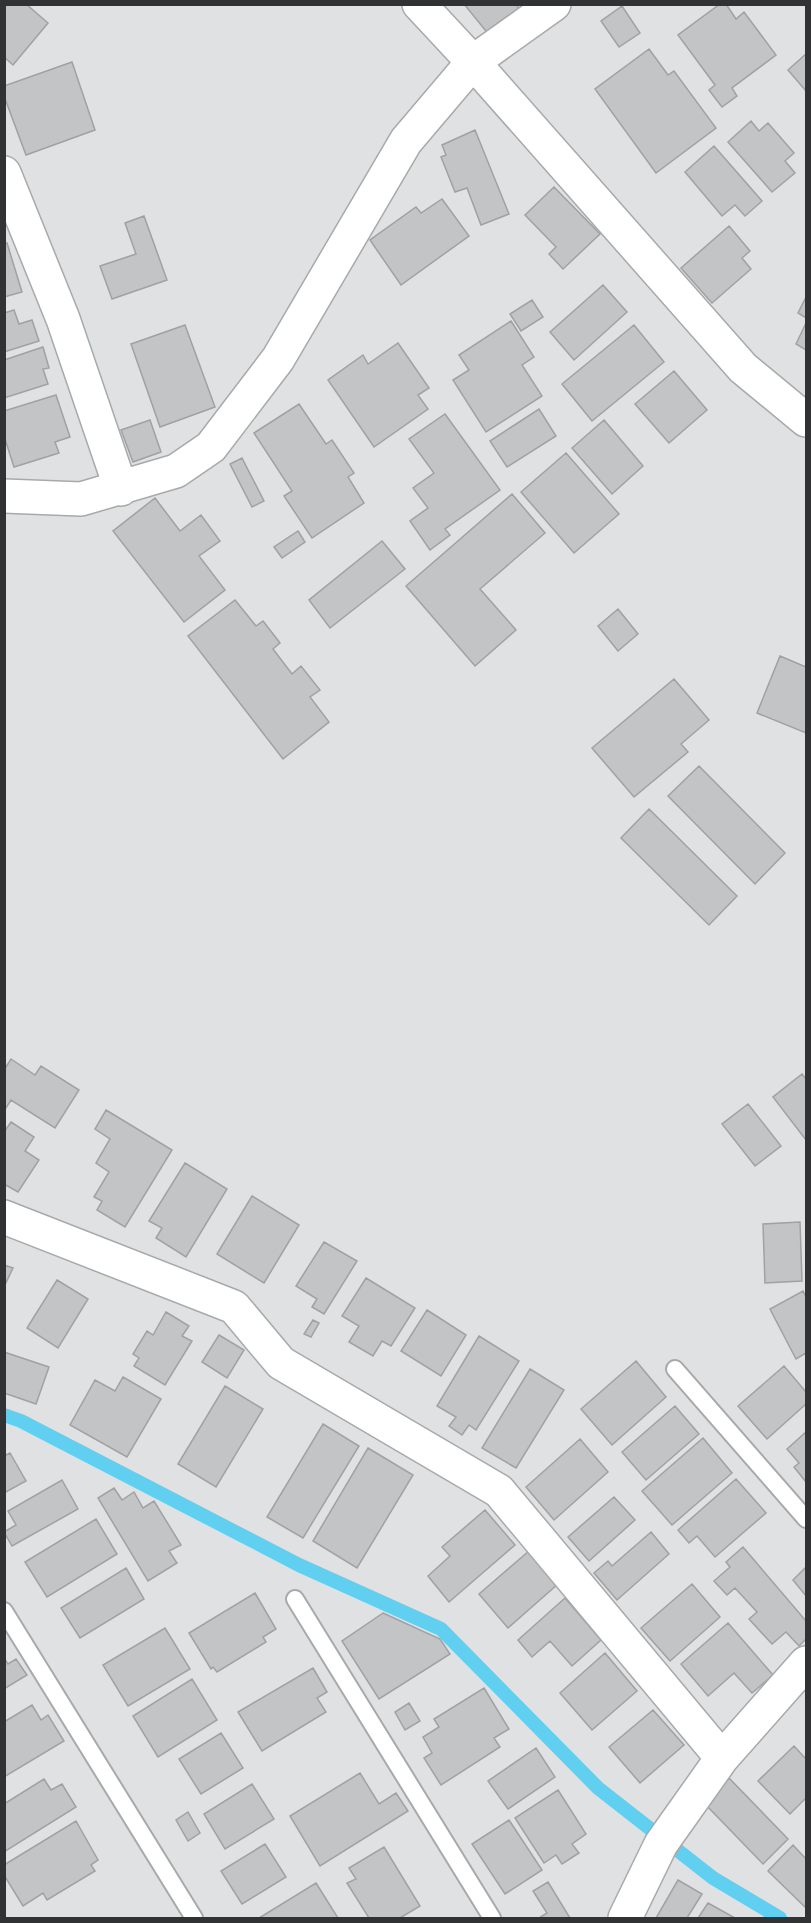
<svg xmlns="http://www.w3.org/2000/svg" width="811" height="1923" font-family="'Space Grotesk',sans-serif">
<rect width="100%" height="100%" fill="#e0e1e3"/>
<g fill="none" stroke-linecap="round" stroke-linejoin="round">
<path stroke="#61cff0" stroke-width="14" d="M4 1415 21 1421 299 1565 441 1629 598 1788 713 1878 780 1918"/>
</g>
<path fill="#c3c4c6" stroke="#9fa1a2" stroke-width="1.5" d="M4 4H26L48 23 13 65 4 57Z
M464 4H516L520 10 490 36Z
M720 4H726L736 19 744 12 776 55 732 88 737 96 722 107 709 90 715 85 678 35Z
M622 6 640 33 619 47 601 21Z
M649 49 668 75 674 71 716 128 656 173 595 89Z
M806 54V91L788 70Z
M72 62 95 130 26 155 4 96V86Z
M751 121 759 131 768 123 794 153 785 161 795 173 772 192 728 142Z
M475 130 509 214 481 225 467 188 455 192 441 157 446 155 442 145Z
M714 146 762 201 745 216 735 205 722 216 685 172Z
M554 187 600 234 563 269 549 254 556 247 525 215Z
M442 199 469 236 401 285 370 240 416 207 421 213Z
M144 216 167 280 112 299 100 266 136 254 125 223Z
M729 226 750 251 742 258 751 269 712 303 681 268Z
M7 243 22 292 4 297V244Z
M603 285 627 312 574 360 550 332Z
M806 297V318L798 313Z
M532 300 543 317 521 331 510 314Z
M14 310 19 324 32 320 39 341 4 352V313Z
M511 321 534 357 522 365 542 396 486 432 453 380 469 370 459 355Z
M806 323V350L796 344Z
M185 325 215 407 160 427 131 344Z
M634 325 664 362 592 421 562 384Z
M398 343 429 388 418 395 428 409 374 447 328 380 363 355 368 364Z
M43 347 49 368 43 369 48 384 4 398V360Z
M674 371 707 410 669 443 635 404Z
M56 395 70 437 55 442 59 453 14 467 4 436V411Z
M299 404 326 444 332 440 354 473 348 477 364 503 312 538 284 496 292 491 254 433Z
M539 409 556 436 507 467 490 441Z
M445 414 500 490 445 529 450 535 430 550 410 521 428 508 413 488 434 473 409 439Z
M150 420 161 452 133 462 121 430Z
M604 420 643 466 612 494 572 448Z
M566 453 619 514 574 553 521 492Z
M242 458 264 501 252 507 230 464Z
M512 494 545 533 480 589 516 630 475 666 406 586Z
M155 498 180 531 201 515 220 541 199 556 225 590 184 622 113 531Z
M298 531 305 542 282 558 274 547Z
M382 541 405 569 330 628 309 600Z
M235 600 256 626 263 621 280 643 273 649 292 674 301 666 320 690 310 697 329 722 283 759 188 636Z
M618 609 638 634 618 651 598 626Z
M780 656 806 667V733L757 713Z
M674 679 709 720 681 744 688 752 634 797 592 748Z
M699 766 785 853 755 884 668 796Z
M649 809 737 896 709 925 621 838Z
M11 1059 35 1075 41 1066 79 1090 55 1128 11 1100 4 1111V1070Z
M802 1074 806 1079V1140L773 1097Z
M748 1104 781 1146 755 1166 722 1124Z
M106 1110 172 1150 125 1227 97 1210 102 1201 94 1197 109 1172 96 1163 110 1139 95 1129Z
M11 1122 34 1137 25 1151 39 1160 18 1192 4 1184V1132Z
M185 1163 227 1189 186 1257 156 1238 162 1228 149 1221Z
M252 1196 299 1225 264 1283 217 1254Z
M800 1222 802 1281 765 1283 763 1224Z
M324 1242 357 1261 324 1314 312 1307 317 1299 296 1286Z
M4 1265 13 1268 4 1287Z
M366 1278 415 1308 391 1346 382 1341 373 1356 349 1342 359 1326 342 1316Z
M57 1280 88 1299 58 1348 27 1328Z
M803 1291 806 1297V1353L796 1359 770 1309Z
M427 1310 466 1335 441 1376 401 1351Z
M166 1312 189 1326 182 1336 192 1341 165 1385 134 1366 139 1358 133 1354 147 1331 153 1335Z
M313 1320 319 1323 311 1337 304 1334Z
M219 1335 244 1350 227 1378 202 1362Z
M479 1336 519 1361 476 1430 469 1425 462 1435 449 1426 456 1417 437 1406Z
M4 1352 49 1367 36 1404 4 1393Z
M636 1361 666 1397 612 1445 581 1409Z
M784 1366 806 1392V1404L767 1439 738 1406Z
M530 1369 564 1390 516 1468 482 1448Z
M123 1377 161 1399 127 1457 70 1425 95 1380 115 1391Z
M225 1386 263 1409 216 1487 178 1464Z
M675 1406 699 1434 646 1480 622 1452Z
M323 1424 359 1446 303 1538 267 1517Z
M806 1432V1482L794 1467 799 1463 787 1449Z
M703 1438 732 1473 672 1525 642 1491Z
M580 1439 608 1472 554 1520 526 1487Z
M368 1448 413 1475 357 1568 313 1541Z
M10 1453 26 1481 4 1493V1456Z
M736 1479 766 1513 715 1557 697 1536 689 1543 678 1530Z
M62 1480 78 1509 12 1546 4 1532 16 1525 8 1511Z
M114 1488 122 1500 134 1492 143 1508 154 1501 181 1545 169 1551 177 1563 148 1581 98 1498Z
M614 1497 635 1520 589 1561 568 1537Z
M485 1510 515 1545 449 1602 428 1576 450 1556 442 1547Z
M96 1519 117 1554 47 1597 25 1562Z
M651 1532 669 1554 617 1600 594 1573 608 1561 612 1566Z
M743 1547 806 1621V1639L799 1646 786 1632 772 1644 749 1619 757 1612 735 1588 727 1595 714 1581 730 1567 726 1562Z
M529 1551 558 1584 508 1628 479 1594Z
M806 1567V1596L793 1580Z
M126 1568 144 1599 80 1638 61 1608Z
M692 1584 720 1617 670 1661 641 1628Z
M255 1593 276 1629 263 1637 266 1642 217 1672 213 1667 211 1669 189 1633Z
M565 1598 601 1640 572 1666 550 1641 532 1657 518 1640Z
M383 1613 440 1639 450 1654 379 1699 342 1641Z
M728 1623 773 1675 752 1693 734 1673 708 1696 681 1664Z
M165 1628 190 1669 128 1706 103 1665Z
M605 1653 637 1691 592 1730 560 1693Z
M4 1658 8 1664 16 1659 27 1675 4 1689Z
M313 1668 327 1692 317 1698 326 1712 262 1751 238 1712Z
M192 1679 217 1720 158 1757 133 1716Z
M484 1688 509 1729 494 1738 500 1747 441 1785 424 1758 432 1753 423 1737 439 1727 434 1719Z
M409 1703 420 1721 405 1730 395 1712Z
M32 1705 41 1720 48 1715 64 1741 4 1777V1722Z
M653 1710 684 1745 640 1783 609 1747Z
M221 1733 243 1768 201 1794 179 1759Z
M794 1746 806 1759V1798L790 1814 758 1781Z
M536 1748 555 1777 508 1809 488 1781Z
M360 1773 379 1804 396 1793 408 1811 320 1866 290 1816Z
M729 1778 788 1839 763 1864 704 1803Z
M44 1779 51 1790 62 1784 76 1807 4 1852V1804Z
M252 1784 274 1819 225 1849 204 1814Z
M558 1790 586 1834 572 1844 579 1853 562 1864 556 1855 544 1863 515 1818Z
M188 1812 200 1833 188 1841 176 1820Z
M509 1820 542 1870 505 1894 472 1844Z
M76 1821 98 1860 91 1865 95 1871 47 1900 43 1893 23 1906 4 1875V1865Z
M265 1844 286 1877 242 1904 221 1871Z
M793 1845 806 1859V1908L768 1871Z
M384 1847 420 1906 400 1918H369L347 1883 356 1879 349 1868Z
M678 1880 702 1894 687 1918H656Z
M548 1882 570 1918H539L547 1913 533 1891Z
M316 1883 338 1918H259Z
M708 1903 735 1918H698Z"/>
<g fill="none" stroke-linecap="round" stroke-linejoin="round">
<g stroke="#a7a9aa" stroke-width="20">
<path id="lane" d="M675 1369 806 1519
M295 1599 492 1918
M4 1611 194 1918"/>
</g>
<g stroke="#a7a9aa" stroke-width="36">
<path id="street" d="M419 4 473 62 743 368 806 420
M4 173 63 319 121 489
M4 496 81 499 176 471 211 447 278 359 406 141 473 62 554 4
M4 1217 234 1307 281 1363 499 1491 722 1758
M625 1918 661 1844 722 1758 806 1663"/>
</g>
<use href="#lane" stroke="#fff" stroke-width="16"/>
<use href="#street" stroke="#fff" stroke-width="33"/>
</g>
<rect width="811" height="1923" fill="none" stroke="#313233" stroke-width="12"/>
</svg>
